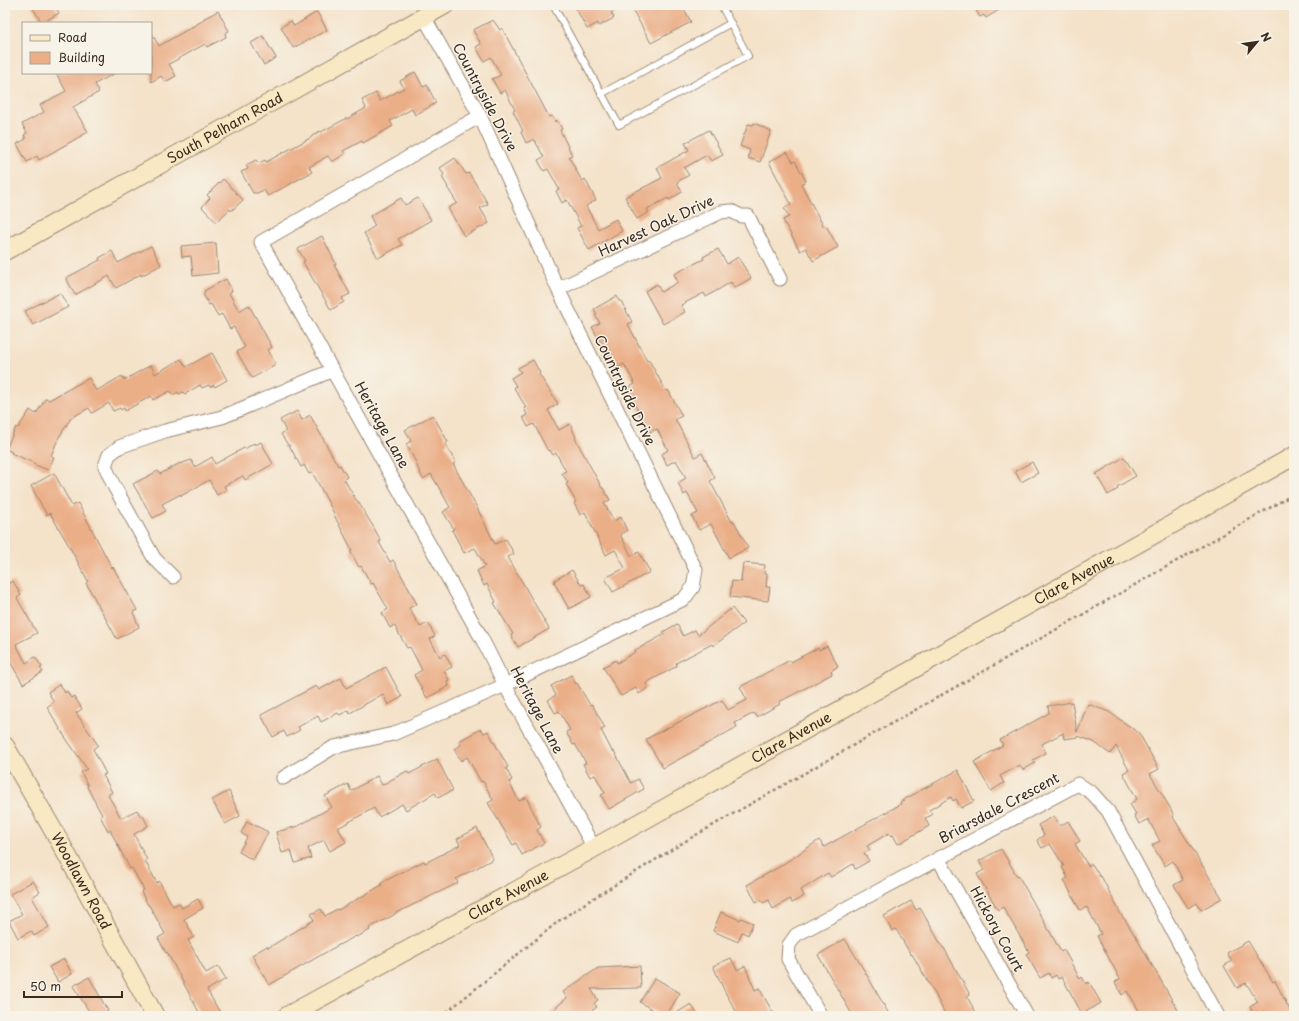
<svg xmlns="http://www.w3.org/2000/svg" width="1299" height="1021" font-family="'Playpen Sans',sans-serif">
<rect width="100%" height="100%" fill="#f7f3e8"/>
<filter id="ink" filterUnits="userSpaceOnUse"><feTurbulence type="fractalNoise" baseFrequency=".025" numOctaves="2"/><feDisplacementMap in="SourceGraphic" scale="8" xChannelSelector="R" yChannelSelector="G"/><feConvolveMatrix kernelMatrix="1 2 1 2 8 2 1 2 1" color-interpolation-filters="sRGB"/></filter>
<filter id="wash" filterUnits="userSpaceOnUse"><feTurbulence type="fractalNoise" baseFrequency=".012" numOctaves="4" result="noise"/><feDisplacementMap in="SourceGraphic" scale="16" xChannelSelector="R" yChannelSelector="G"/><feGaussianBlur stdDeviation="0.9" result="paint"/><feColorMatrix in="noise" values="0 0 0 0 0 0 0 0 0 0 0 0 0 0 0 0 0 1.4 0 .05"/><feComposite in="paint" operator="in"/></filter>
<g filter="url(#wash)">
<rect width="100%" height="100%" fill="#f4e2c9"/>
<g id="blocks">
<path fill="#ebaf88" d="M31 5H54L59 13 42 23Z
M574 5H626L611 13 614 18 599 26 598 23 587 29Z
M630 5H682L691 22 651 43Z
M973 5H1007L986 18 984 15 980 17Z
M218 11 229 31 225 33 226 37 207 47 205 44 169 64 176 76 165 82 161 76 151 82V32L159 46 204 20 203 19Z
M317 12 327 30 293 48 281 27 291 21 294 26Z
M493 20 500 30 502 28 549 117 552 116 555 122 557 120 562 129 560 130 572 155 569 157 582 181 585 179 596 200 586 206 598 229 616 219 622 231 589 250 577 228 581 226 567 200 562 203 556 191 559 189 548 169 544 171 538 160 544 157 534 139 526 143 521 132 523 131 513 111 515 110 505 90 500 93 492 79 501 75 491 57 484 61 476 47 481 44 473 30Z
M263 36 276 58 264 65 251 43Z
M415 72 423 87 427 85 436 103 415 115 412 109 390 121 393 126 363 143 362 141 343 151 345 154 332 162 328 156 309 167 312 172 268 196 264 190 257 193H253L241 172 248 169 246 165 256 160 259 163 265 160 266 162 312 137V136L320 131 321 132 347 118V119L366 108 362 100 376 93 380 101 404 88 400 81Z
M56 73H115L95 84 99 92 73 107 88 132 39 160 37 156 27 162 17 144 26 139 24 135 27 133 22 124 44 112 40 105 66 91Z
M754 123 771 131 760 162 748 158 750 150 740 146 748 124 753 125Z
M709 130 723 155 711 161 707 155 684 168 689 175 677 182 682 192 669 200 668 198 647 209 649 212 637 219 625 197 662 178 657 168 689 150 685 143Z
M787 152 793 162 795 161 806 181 801 184 824 227 826 226 838 247 813 261 806 248 800 251 783 220 789 217 784 208 791 204 769 162Z
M455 158 466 174 469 173 488 204 480 208 489 223 464 236 448 208 457 203 447 187H448L442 177 444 175 440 168Z
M223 179 243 200 231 211 230 209 216 222 202 207 210 198 207 195Z
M401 198 405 205 418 198 431 220 398 239 402 245 378 258 364 233 375 226 370 216Z
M322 236 336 264 334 265 350 294 342 298 344 302 331 310 303 262 305 261 298 249Z
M216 243 218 273 193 276 191 256 182 257 181 246Z
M151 246 161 265 141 276V274L116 288 109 276 75 295 66 278 100 260 99 258 112 251 118 263Z
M718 249 727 264 738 257 751 278 734 288 731 282 706 297 704 293 681 305 685 312 663 324 645 291 657 284 661 292 678 282 674 274 704 259 703 257Z
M226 279 232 291 229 293 239 311 249 305 272 347 268 350 276 365 252 378 237 352 245 347 234 327 230 329 222 314 218 316 211 304 209 305 203 294 205 293 204 291Z
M60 293 68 307 33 325 25 311Z
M617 296 619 301H621L632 322 628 324 647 361 649 360 666 391 668 390 682 416 675 419 695 457 702 453 715 478 710 481 732 522 734 521 748 548 729 558 711 524 699 530 692 516 698 513 687 493 684 495 678 483 686 478 676 460 667 465 662 454 668 450 657 429 650 432 626 389 635 384 624 364 615 369 592 327 600 323 595 315 597 314 594 309Z
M212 353 227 380 215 387 214 385 210 387 209 385 202 388 200 385 185 394 183 392 179 394 178 392 173 395 170 391 153 400 151 396 125 411 124 408 121 410 120 408 113 411 109 403 92 413 89 408 71 418 58 439 51 456 54 457 48 470 33 464 34 463 11 453 12 452 6 449 16 427 18 428 30 410 36 414 46 398 49 400 89 378 96 391 122 376 124 380 151 365 155 374 181 359 186 367Z
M533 360 540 373 539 374 558 404 548 410 559 430 570 424 576 437 575 438 602 488H603L610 500 604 503 614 521 621 517 627 531 620 534 631 556 639 552 650 572 613 592 605 578 625 568 615 550 606 555 585 512 580 515 574 503 576 502 566 484 568 483 562 473 566 471 556 453 553 455 550 450 548 451 534 424 528 427 523 417 527 415 524 408 526 407 514 388 516 386 511 378 521 372 518 368Z
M297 411 302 420 310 415 338 466 340 465 347 477 344 479 356 500H357L374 528 381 541 379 542 390 562 393 560 417 604 409 608 420 627 428 623 435 636 430 639 440 657 445 654 452 667 444 671 449 680 447 681 449 686 427 698 414 675 422 670 410 647 407 648 394 625 390 628 382 613 388 609 373 583 371 584 361 566 359 567 350 551 352 550 334 515H335L312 472 309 474 304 465 301 467 289 445H288L281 434 286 431 280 420Z
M433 415 448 442 445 444 456 463 453 464 476 506 495 544 506 539 514 554 508 557 549 629 518 647 511 635 513 634 494 603 496 602 487 584 484 586 477 571 485 566 475 548 464 553 452 530 454 529 443 512 450 507 431 474 423 479 416 464H417L406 444 411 441 405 430Z
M261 442 273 464 245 480 243 476 224 486 226 490 217 495 209 480 181 496V494L162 504 166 511 153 518 133 484 158 471 160 474 180 463V464L191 460 195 467 212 457 215 464 244 448 245 449 254 443 255 445Z
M1124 457 1136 476 1117 487 1118 489 1108 495 1096 474Z
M1032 462 1038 473 1021 482 1015 471Z
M54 473 72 506 78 503 112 568 113 567 137 610 133 612 139 627 117 639 86 583 88 581 68 544 50 513 47 515 31 486Z
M743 563 765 565 764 574H767L766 587H770L768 601 730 597 732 581 742 582 741 580Z
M572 570 581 585 584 584 591 597 569 609 554 582 555 581V580Z
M13 581 21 595 17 598 37 633 16 644 26 663 35 657 42 667 40 668 43 672 23 684 5 653V585Z
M732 608 744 623 713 646 712 644 676 663 677 666 646 683 648 688 639 694 636 688 621 696 603 667 616 660 617 663 635 652 634 651 665 634 663 632 677 624 683 636 695 630 698 635Z
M827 646 838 666 831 671 832 674 779 702 780 704 757 717 754 713 735 723 737 727 663 768 646 739 722 700 728 710 747 700 740 687 790 660 791 662 818 648 819 650Z
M386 667 402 697 388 705 383 694 350 713 349 710 340 715 338 713 321 722 318 716 298 727 300 730 287 737 284 731 273 737 261 715 316 686 319 690 341 678 346 688Z
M571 675 576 684 577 683 590 705 592 704 605 728 601 730 612 751H614L631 783 638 779 644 789 609 809 601 795 605 793 595 775 590 777 583 764 586 763 575 744 573 745 566 732 570 730 559 711 555 713 548 700 556 695 551 686Z
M60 684 65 693 67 691 71 698 74 696 82 709 76 713 98 745 93 749 106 774 103 775 112 792 108 795 121 818 137 810 141 817 143 816 148 826 134 834 147 860 145 861 157 883 159 881 173 906 179 903 182 908 198 899 203 908 184 919 194 937 188 940 206 973 218 966 226 979 207 990 222 1016H201L167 952 166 953 158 938 165 934 149 905H148L141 892 144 890 132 868 130 869 110 830 108 831 100 816 102 815 87 787 88 786 81 772 87 769 65 737 47 707 54 702 48 692Z
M1072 702 1077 732 1088 704 1109 712 1139 733 1159 769 1150 774 1169 806 1174 816 1173 817 1222 898 1201 910 1197 903 1188 908 1174 885 1183 880 1173 861 1165 866 1152 845 1160 841 1148 819 1139 824 1134 815 1136 814 1130 804 1137 799 1123 773 1129 770 1116 746 1110 754 1094 742 1078 736V737L1064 739 1063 733 1042 744 1046 753 1033 760 1035 763 1023 770 1020 765 1000 776 1004 783 991 791 974 762 1003 745 1000 740 1049 713 1048 706Z
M481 729 484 733 488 731 508 767 506 768 512 780 509 782 519 801 526 797 541 827 537 830 544 843 522 855 516 843 513 845 488 803 493 800 483 781 481 782 467 757 461 761 454 749 461 745 459 741Z
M437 759 453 790 438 798 435 793 406 810 402 804 379 817 374 808 338 828 346 842 330 851 324 840 308 848 311 858 295 863 291 850 282 853 276 832 298 826 332 807 325 796 348 784 351 791 377 776 382 785 407 771 409 774Z
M958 770 974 801 961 808 956 799 953 801 951 797 929 810 932 815 925 818 929 826 898 844 893 835 891 836 889 833 867 846 870 850 864 853 869 861 855 869 853 864 831 877 828 873 801 890 804 896 792 903 790 899 773 909 769 900 763 903 761 900 756 902 747 885 779 867 819 840 824 847 901 804 900 802 925 788Z
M229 791 240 816 225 824 212 800Z
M1054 816 1060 826 1068 821 1080 841 1075 844 1088 866 1092 864 1100 877 1101 876 1123 918H1124L1137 939 1179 1012 1172 1016H1142L1130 995H1129L1127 991 1122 995 1115 982 1120 979 1097 936 1101 934 1087 907 1080 910 1064 880 1068 878 1062 867 1064 866 1050 844 1042 848 1037 840 1044 835 1038 825Z
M247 821 268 832 253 860 239 852 247 837 241 833Z
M477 828 493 859 456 879 458 883 394 914V915L369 928 370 930 357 937 356 936 335 947 269 985 252 955 267 946 268 948 314 920 311 914 321 909 325 916 337 909 338 910 382 885 381 883 424 861 425 863 460 845 457 839Z
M1001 849 1017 876 1018 875 1061 952 1064 950 1080 979 1082 977 1086 984 1089 982 1101 1003 1082 1014 1062 977 1058 979 1056 975 1051 978 1049 973 1040 978 1026 954 1029 952 1003 907 998 910 977 874 984 870 979 861Z
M33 881 40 892 32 897 49 927 34 936 31 931 18 938 9 921 22 914 10 894Z
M911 901 916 910 920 908 943 948H944L970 995 967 997 978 1016H946L935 994 912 954 911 955 896 929 892 931 884 916Z
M721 912 740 920 741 918 753 923 748 935 742 932 738 942 713 931Z
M845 939 864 970 890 1016H853L818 955Z
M1248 941 1273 982 1275 981 1293 1016H1267L1264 1011 1254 1016 1250 1007 1258 1002 1246 983 1237 988 1224 966 1232 961 1227 953Z
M731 958 737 970 745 966 755 990 759 988 775 1016H739L726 994 713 966Z
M64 959 72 974 58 982 49 967Z
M640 966 641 988 591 989 598 1000 594 1003 597 1007 584 1016H546L567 998 563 992 598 968Z
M89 977 108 1011 99 1016H92L73 986Z
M655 978 680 993 666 1016H662L640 1002Z
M691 1004 698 1016H672Z"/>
</g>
</g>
<g filter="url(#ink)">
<use href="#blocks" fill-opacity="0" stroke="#988674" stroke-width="1"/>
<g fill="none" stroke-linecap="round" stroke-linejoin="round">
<g stroke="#988674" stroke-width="8">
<path id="lane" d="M553 5 619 125 748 56 721 5
M601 94 731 23"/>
</g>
<g stroke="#988674" stroke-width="15">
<path id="street" d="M480 116 261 242 482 639 505 685 594 848
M558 289 721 212 731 211 741 216H748L780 279
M173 577 154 558 114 486 105 466 109 455 119 447 165 431 222 417 333 370
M283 778 334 747 393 734 505 685 684 599 693 587 696 570 558 289 480 116 424 17
M938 858 1027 1016
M821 1016 788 959 789 945 796 935 1078 784 1092 793 1108 811 1218 1016"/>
</g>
<g stroke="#988674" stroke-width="20">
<g id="secondary">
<path id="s1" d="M5 251 445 5"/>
<path id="s2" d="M5 746 61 844 155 1016"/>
<path id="s3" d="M287 1016 594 848 1294 456"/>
</g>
</g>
<path stroke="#988674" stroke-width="2.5" stroke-dasharray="3 3" stroke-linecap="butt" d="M442 1016 560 920 584 904 689 839 1294 494"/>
<use href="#lane" stroke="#fff" stroke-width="6"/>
<use href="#street" stroke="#fff" stroke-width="13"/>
<use href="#secondary" stroke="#f8e8c3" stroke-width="18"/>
</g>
</g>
<g text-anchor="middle" stroke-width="3" stroke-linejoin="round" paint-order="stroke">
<g font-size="14" fill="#3b2a1e" stroke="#f7f3e8">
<text transform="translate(485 97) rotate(62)" y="5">Countryside Drive</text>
<text dy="5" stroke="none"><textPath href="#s1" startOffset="252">South Pelham Road</textPath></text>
<text transform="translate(656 226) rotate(-25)" y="5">Harvest Oak Drive</text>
<text transform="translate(625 390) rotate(64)" y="5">Countryside Drive</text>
<text transform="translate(382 425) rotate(61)" y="5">Heritage Lane</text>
<text dy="5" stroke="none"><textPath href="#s3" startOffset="900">Clare Avenue</textPath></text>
<text transform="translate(537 710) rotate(62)" y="5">Heritage Lane</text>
<text dy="5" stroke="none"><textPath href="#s3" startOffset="576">Clare Avenue</textPath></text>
<text transform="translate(999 808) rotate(-28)" y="5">Briarsdale Crescent</text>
<text dy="5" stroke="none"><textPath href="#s2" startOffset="155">Woodlawn Road</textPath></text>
<text dy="5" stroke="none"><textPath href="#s3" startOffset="252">Clare Avenue</textPath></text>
<text transform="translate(997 929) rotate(61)" y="5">Hickory Court</text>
</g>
</g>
<rect width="1299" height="1021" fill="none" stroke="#f7f3e8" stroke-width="20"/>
<rect x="22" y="22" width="130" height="52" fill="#f7f3e8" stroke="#aca397"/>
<rect x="30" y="35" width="20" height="6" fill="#f8e8c3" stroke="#aca397"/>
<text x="58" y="42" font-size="12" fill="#3b2a1e">Road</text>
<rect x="30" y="52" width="20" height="12" fill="#ebaf88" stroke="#aca397"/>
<text x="58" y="62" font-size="12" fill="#3b2a1e">Building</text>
<g transform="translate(1257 42) rotate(61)" stroke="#f7f3e8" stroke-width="3" paint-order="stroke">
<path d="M0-3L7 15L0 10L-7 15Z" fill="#3b2a1e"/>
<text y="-6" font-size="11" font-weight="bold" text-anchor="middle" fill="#3b2a1e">N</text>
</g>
<path d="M24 991v6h98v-6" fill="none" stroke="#3b2a1e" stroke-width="2"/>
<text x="30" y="991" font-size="12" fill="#3b2a1e" stroke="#f7f3e8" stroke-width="3" paint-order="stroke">50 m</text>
</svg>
